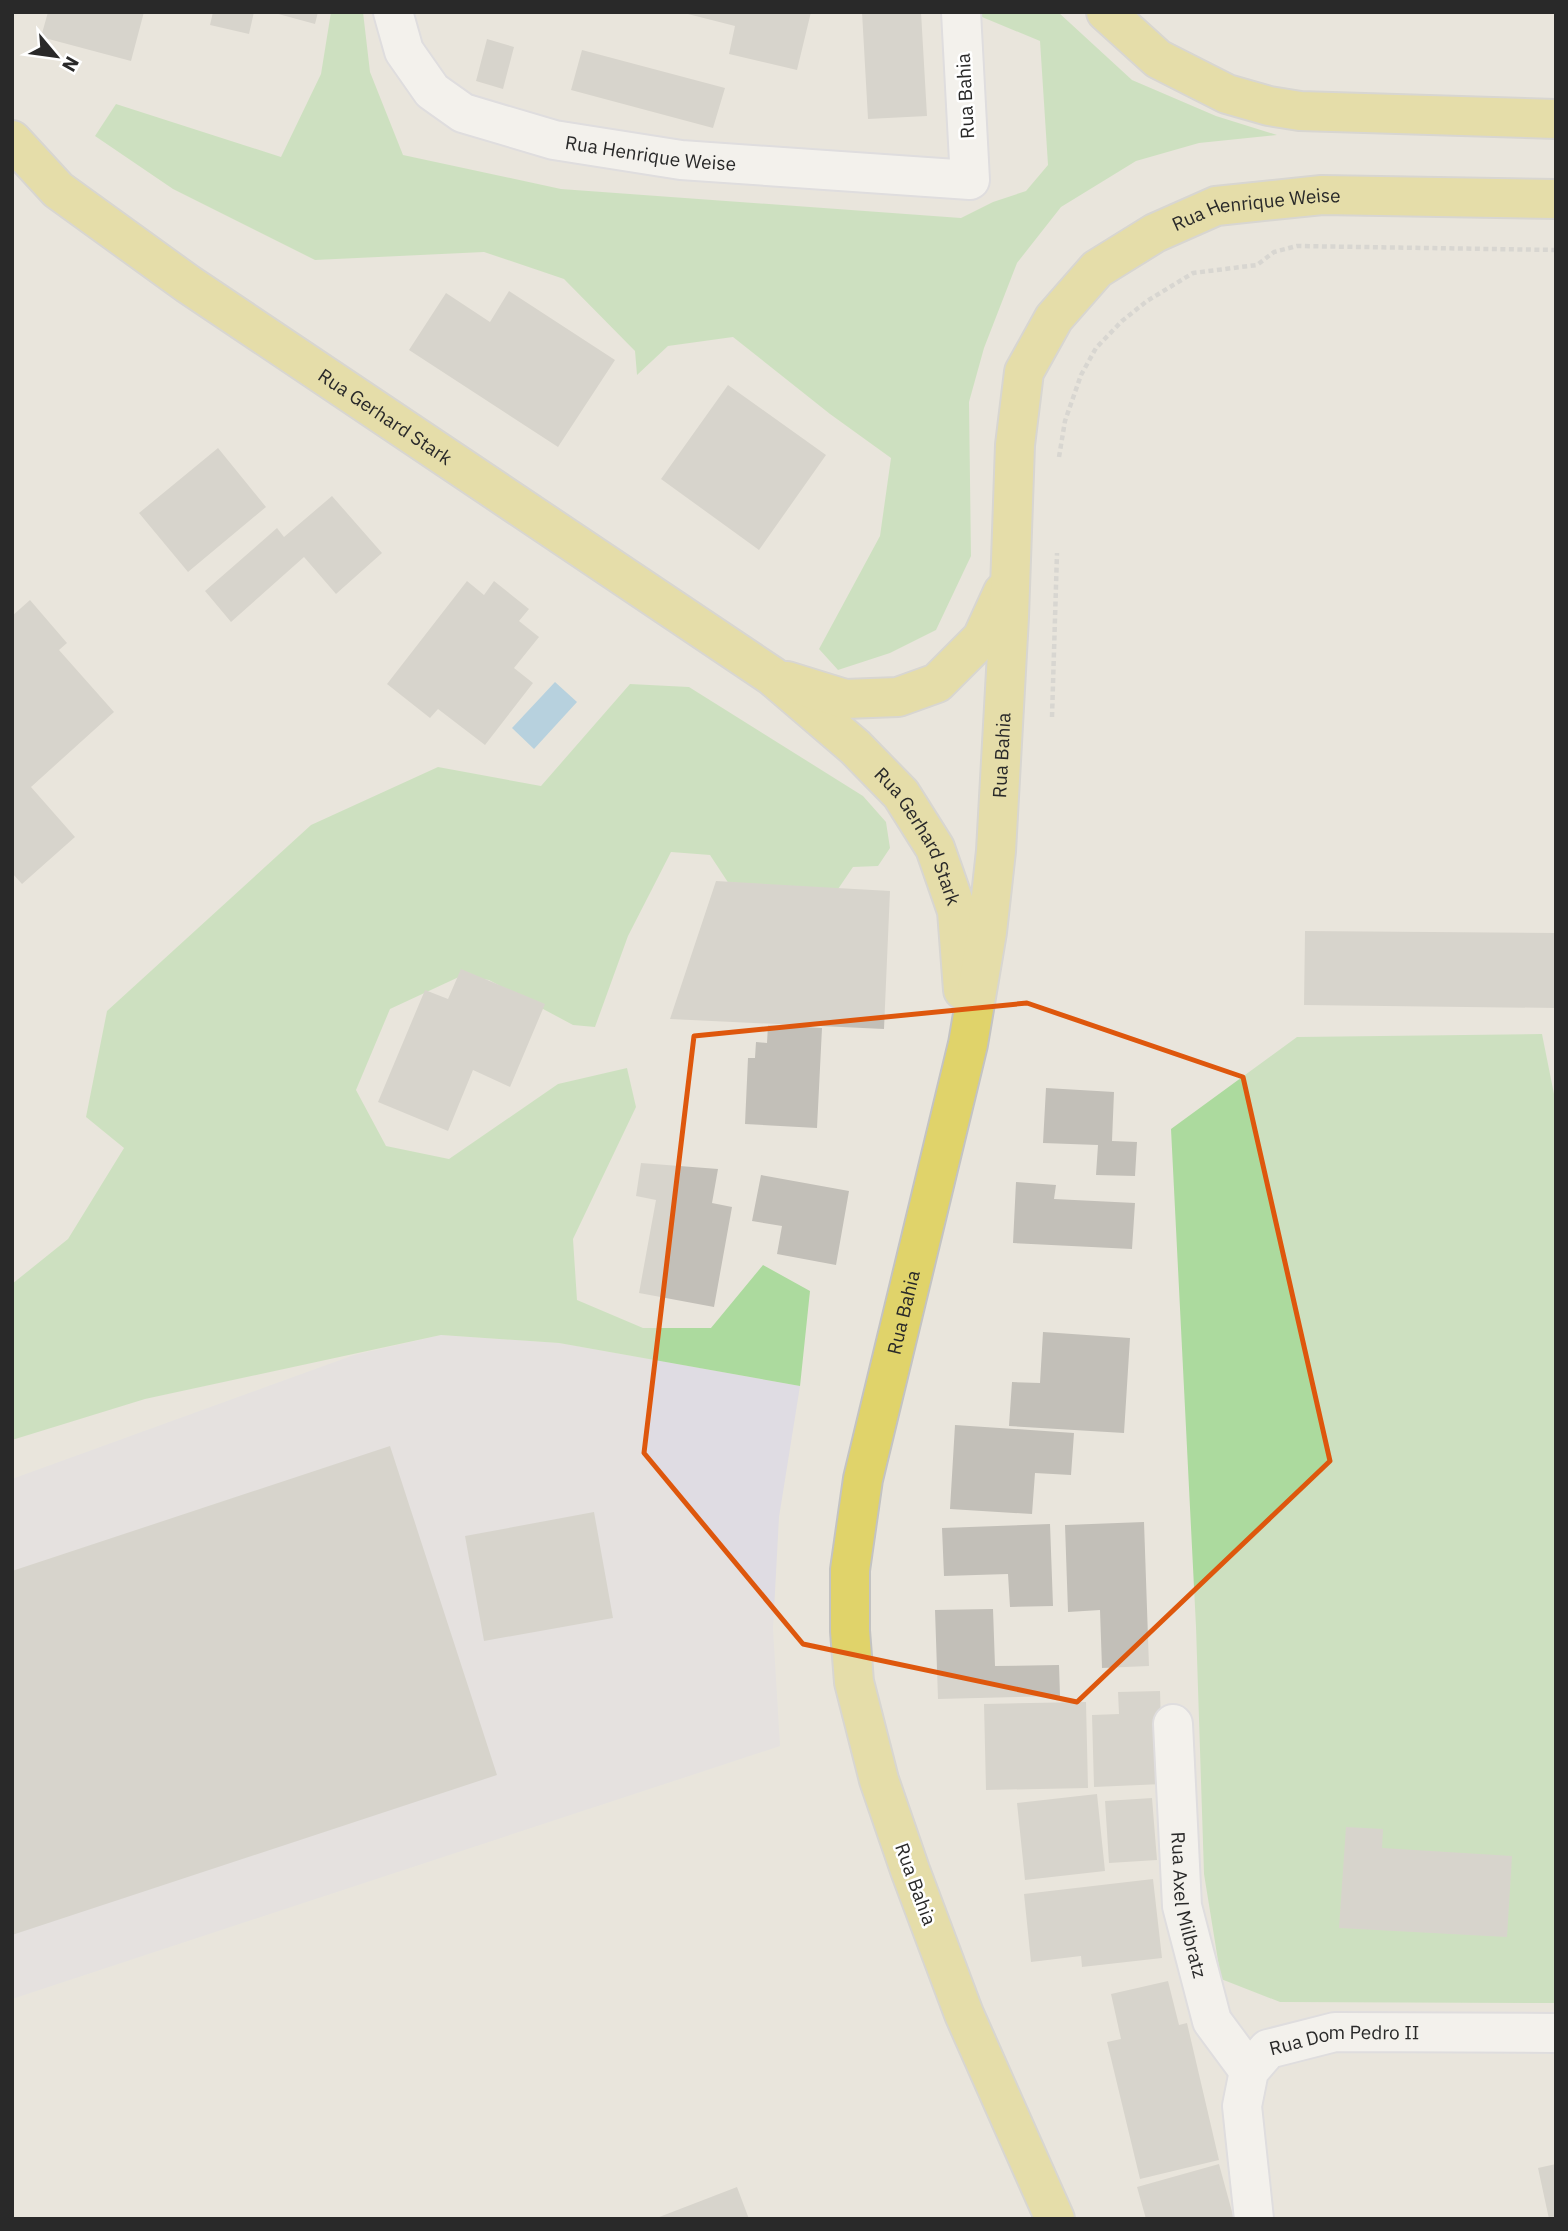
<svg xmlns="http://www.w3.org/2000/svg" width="1568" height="2231" font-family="'IBM Plex Sans',sans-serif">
<rect width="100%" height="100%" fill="#e9e5dc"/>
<path fill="#dfdce3" d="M441 1335 559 1343 800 1386 779 1517 773 1629 780 1746 12 1999V1479L354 1355Z"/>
<path fill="#acda9e" d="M331 12H363L370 72 403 155 561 189 961 218 993 202 1026 191 1048 165 1040 41 982 17V12H1058L1132 80 1216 116 1277 135 1199 143 1136 161 1061 207 1017 263 984 348 969 402 971 556 936 630 890 653 838 670 819 649 880 536 891 458 830 414 733 337 668 346 637 375 635 351 564 279 484 252 315 260 173 189 95 136 116 104 281 157 321 74Z
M630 684 689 687 863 796 886 822 890 848 878 866 853 867 834 895 733 890 710 855 671 852 628 936 595 1027 573 1025 489 980 461 976 390 1009 356 1090 386 1146 449 1159 558 1084 627 1068 636 1107 573 1239 577 1300 643 1328H711L763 1265 810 1291 800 1386 559 1343 441 1335 145 1399 12 1440V1284L68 1239 124 1148 86 1117 107 1011 311 825 438 767 541 786Z
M1542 1034 1556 1104V2003L1280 2002 1221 1979 1204 1874 1196 1627 1171 1129 1297 1037Z"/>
<path fill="#7ab9e0" d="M555 682 577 702 534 749 512 728Z"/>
<path fill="#c2bfb8" d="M48 12H144L131 61 41 37Z
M213 12H254L249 34 210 25Z
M271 12H318L315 24Z
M680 12H811L797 70 729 54 735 26Z
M862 12H921L927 116 868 119Z
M487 39 514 47 503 89 476 81Z
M582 50 725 88 713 128 571 90Z
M509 291 615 360 558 447 409 350 446 293 490 322Z
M728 385 826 455 759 550 661 479Z
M218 448 266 507 188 572 139 513Z
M332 496 382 553 336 594 304 557 231 622 205 591 277 528 284 537Z
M467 581 484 595 494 581 529 609 519 621 539 637 514 668 533 683 485 745 438 709 430 718 387 684Z
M30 600 67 643 59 650 114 712 31 787 75 837 22 884 12 873V616Z
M716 881 890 891 884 1029 670 1019Z
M1305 931 1556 933V1008L1304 1005Z
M461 969 545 1004 510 1087 473 1070 448 1131 378 1102 425 990 448 999Z
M768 1025 822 1028 817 1128 745 1124 748 1058H755L756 1042 767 1043Z
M1046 1088 1114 1092 1112 1141 1137 1142 1135 1176 1096 1175 1098 1145 1043 1143Z
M641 1163 718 1169 712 1203 732 1207 714 1307 639 1293 656 1200 636 1196Z
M761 1175 849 1191 836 1265 777 1254 782 1226 752 1221Z
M1016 1182 1056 1185 1054 1199 1135 1203 1132 1249 1013 1243Z
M1043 1332 1130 1338 1124 1433 1009 1426 1012 1382 1040 1383Z
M955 1425 1074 1433 1071 1475 1035 1473 1032 1514 950 1509Z
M390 1446 497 1775 12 1935V1571Z
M594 1512 613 1618 484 1641 465 1536Z
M1144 1522 1149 1666 1102 1668 1100 1610 1068 1612 1065 1525Z
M1050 1524 1053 1606 1010 1607 1008 1574 944 1576 942 1528Z
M993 1609 995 1666 1059 1665 1060 1696 938 1699 935 1610Z
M1160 1691 1163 1784 1094 1787 1092 1715 1119 1714 1118 1692Z
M1086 1702 1088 1788 986 1790 984 1704Z
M1097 1794 1105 1871 1025 1880 1017 1803Z
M1152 1798 1157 1860 1109 1863 1105 1801Z
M1346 1827 1383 1829 1382 1848 1512 1856 1507 1937 1339 1928Z
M1153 1879 1162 1958 1082 1967 1081 1956 1031 1962 1024 1894Z
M1168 1981 1179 2025 1187 2023 1219 2160 1140 2179 1107 2042 1121 2039 1111 1994Z
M1219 2164 1234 2219H1146L1137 2187Z
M1556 2164V2219H1549L1538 2168Z
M737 2187 749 2219H654Z"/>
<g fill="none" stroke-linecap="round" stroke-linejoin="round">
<g stroke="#d2d3e0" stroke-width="42">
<g id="minor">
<path id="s1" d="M393 12 404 51 432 91 463 113 554 140 681 160 970 180 961 12"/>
<path id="s2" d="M1173 1724 1182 1906 1212 2021 1249 2071"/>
<path id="s3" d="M1254 2219 1242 2106 1249 2071 1268 2049 1335 2032 1556 2033"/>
</g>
</g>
<g stroke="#c3c3c3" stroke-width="42">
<g id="primary">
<path d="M1106 12 1158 59 1227 94 1269 106 1300 111 1556 119"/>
<path id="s4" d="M12 140 58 190 188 284 772 676 855 747 901 794 935 848 957 911 963 990"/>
<path d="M787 681 845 699 898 697 937 683 982 638 1003 592"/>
<path id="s5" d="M1055 2219 964 2014 910 1870 879 1780 854 1682 850 1631V1570L863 1479 968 1044 987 932 996 851 1009 617 1015 445 1024 372 1054 318 1097 269 1155 233 1216 206 1322 195 1556 199"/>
</g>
</g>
<path stroke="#c3c3c3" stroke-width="4.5" stroke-dasharray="5 3.5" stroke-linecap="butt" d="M1059 457 1065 421 1081 375 1096 348 1122 321 1147 301 1193 273 1257 265 1274 252 1297 246 1556 250
M1052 717 1057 553"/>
<use href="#minor" stroke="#fff" stroke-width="38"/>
<use href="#primary" stroke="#e0d36a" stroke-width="38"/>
</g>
<path d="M0 0H1568V2231H0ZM1027 1003 1243 1077 1330 1461 1077 1702 803 1644 644 1453 694 1036Z" fill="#e9e5dc" fill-opacity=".55" fill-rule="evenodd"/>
<path fill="none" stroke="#de570d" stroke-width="5" stroke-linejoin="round" d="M1027 1003 1243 1077 1330 1461 1077 1702 803 1644 644 1453 694 1036Z"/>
<g text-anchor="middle" stroke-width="5" stroke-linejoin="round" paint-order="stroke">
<g font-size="19" fill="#292929" stroke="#fff">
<text transform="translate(965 96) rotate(-93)" y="7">Rua Bahia</text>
<text dy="7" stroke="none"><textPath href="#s1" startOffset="320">Rua Henrique Weise</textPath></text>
<text dy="7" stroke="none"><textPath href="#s5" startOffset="2202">Rua Henrique Weise</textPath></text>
<text dy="7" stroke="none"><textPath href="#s4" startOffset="466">Rua Gerhard Stark</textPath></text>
<text dy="7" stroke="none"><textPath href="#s5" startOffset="1517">Rua Bahia</textPath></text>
<text dy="7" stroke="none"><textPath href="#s4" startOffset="1152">Rua Gerhard Stark</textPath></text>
<text dy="7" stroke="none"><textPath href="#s5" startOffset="950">Rua Bahia</textPath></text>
<text transform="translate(916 1884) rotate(70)" y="7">Rua Bahia</text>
<text dy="7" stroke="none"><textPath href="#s2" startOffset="182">Rua Axel Milbratz</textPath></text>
<text dy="7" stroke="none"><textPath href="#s3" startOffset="256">Rua Dom Pedro II</textPath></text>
</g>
</g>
<rect width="1568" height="2231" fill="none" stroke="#292929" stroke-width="28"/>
<g transform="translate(56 56) rotate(119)" stroke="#ffffff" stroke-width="5" paint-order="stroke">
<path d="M0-5L12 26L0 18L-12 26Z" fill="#292929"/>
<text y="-10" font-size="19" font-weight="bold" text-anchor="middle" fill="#292929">N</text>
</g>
</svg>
